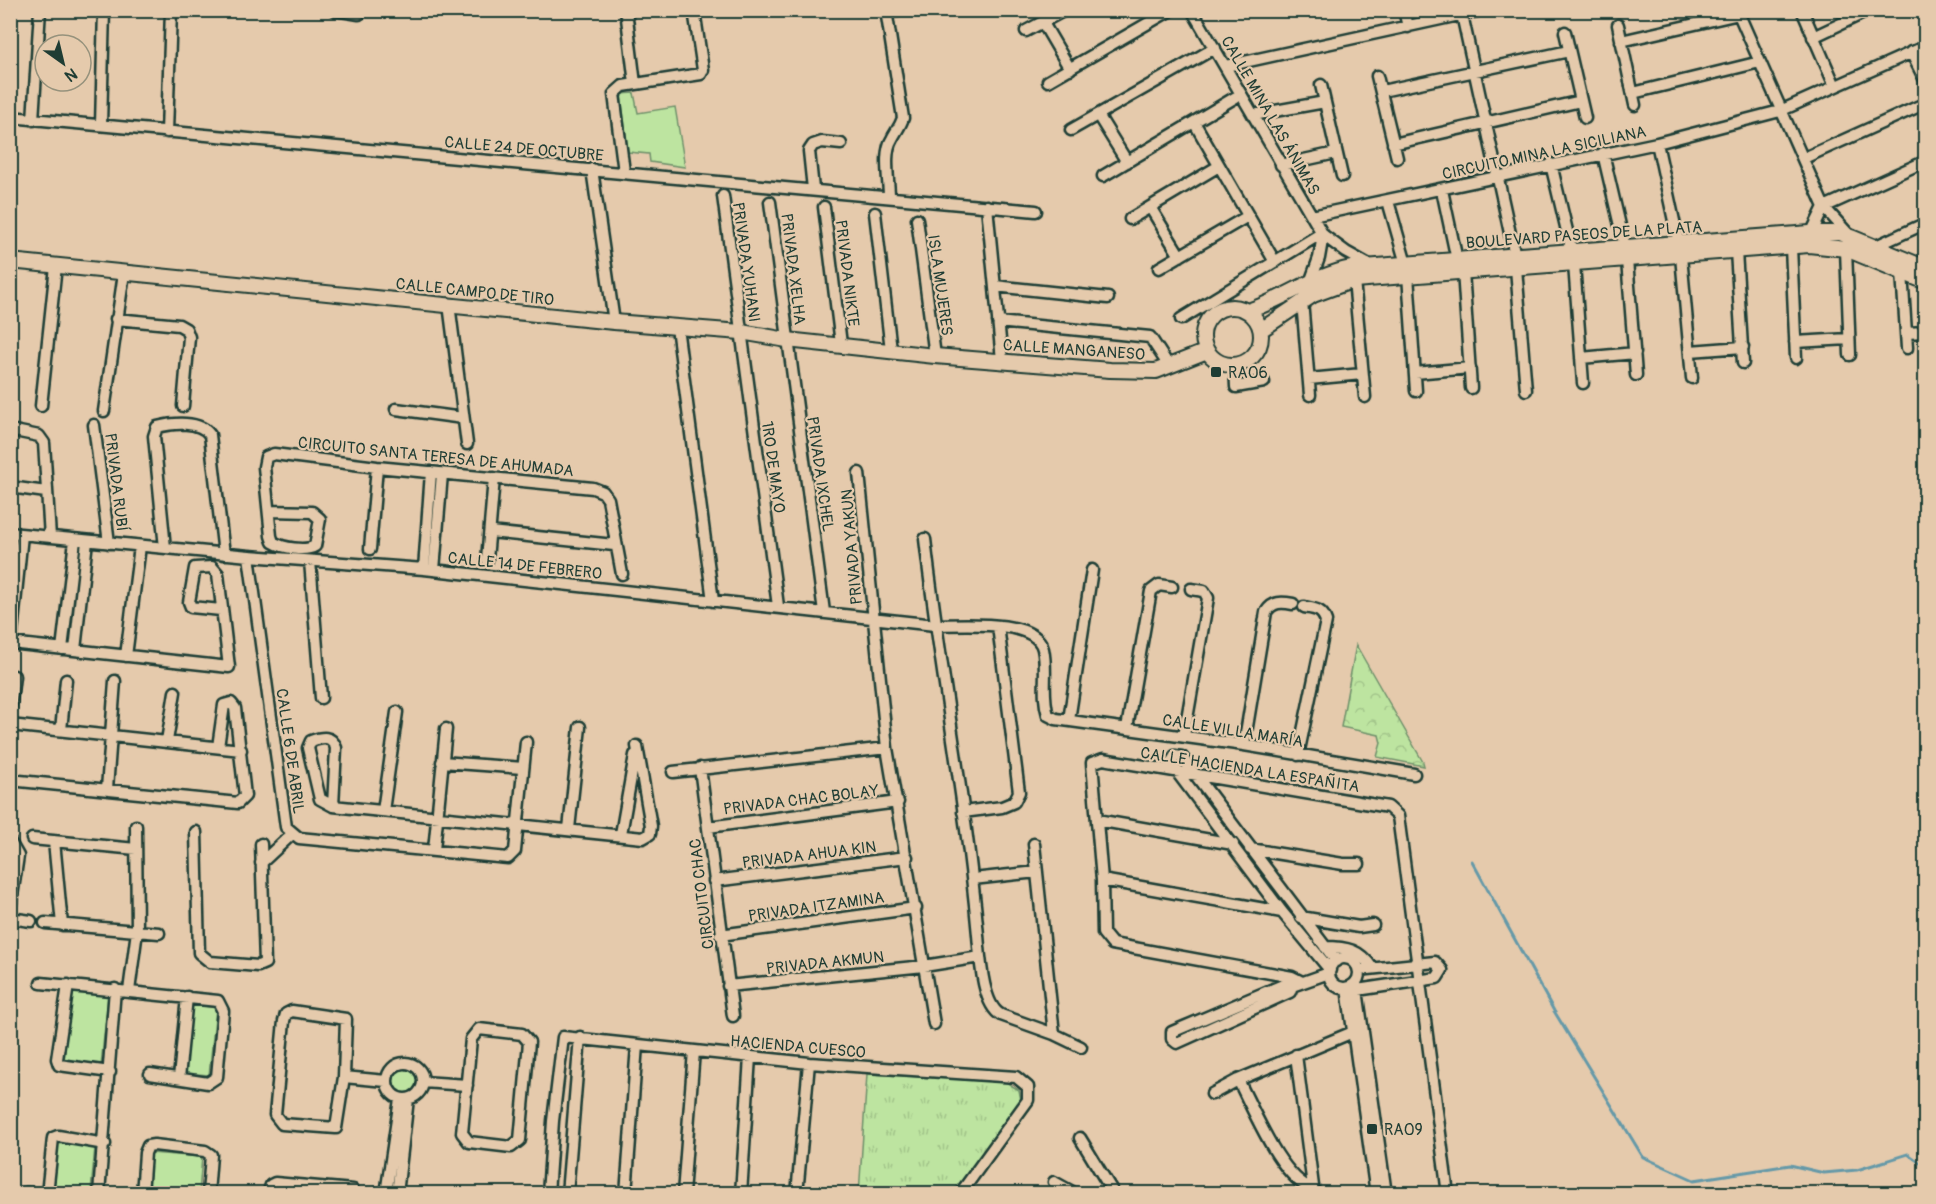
<svg xmlns="http://www.w3.org/2000/svg" width="1936" height="1204" font-family="Pangolin,sans-serif">
<defs>
<pattern id="grass-tufts" width="24" height="20" patternUnits="userSpaceOnUse" patternTransform="scale(1.5)"><rect width="24" height="20" fill="#bde4a0"/><path d="M3 7l-1-3M5 7V3M7 7l1-3M15 17l-1-3M17 17v-4M19 17l1-3" fill="none" stroke="#a2c48a"/></pattern>
<pattern id="park-crowns" width="20" height="18" patternUnits="userSpaceOnUse" patternTransform="scale(1.5)"><rect width="20" height="18" fill="#bde4a0"/><path d="M2 6a3 3 0 1 1 6 0M12 15a3 3 0 1 1 6 0" fill="none" stroke="#a2c48a"/></pattern>
</defs>
<rect width="100%" height="100%" fill="#e5caac"/>
<filter id="ink" filterUnits="userSpaceOnUse"><feTurbulence type="fractalNoise" baseFrequency=".0167" numOctaves="2"/><feDisplacementMap in="SourceGraphic" scale="12" xChannelSelector="R" yChannelSelector="G"/><feConvolveMatrix kernelMatrix="1 2 1 2 8 2 1 2 1" color-interpolation-filters="sRGB"/></filter>
<g filter="url(#ink)">
<path fill="url(#grass-tufts)" stroke="#6e906a" stroke-width="1.5" d="M867 1074 1004 1081 1019 1090 1021 1100 953 1193 859 1194Z"/>
<path fill="url(#park-crowns)" stroke="#6e906a" stroke-width="1.5" d="M1356 645 1423 762 1424 766 1377 757 1381 743 1379 735 1341 727Z"/>
<path fill="#bde4a0" stroke="#6e906a" stroke-width="1.5" d="M634 93 638 113 675 107 685 167 650 162 649 154 628 152 621 94Z
M70 991 108 996 101 1066 64 1063Z
M192 1004 216 1008 209 1075 185 1073Z
M391 1080a13 13 0 1 1 26 0a13 13 0 1 1-26 0Z
M57 1142 95 1147 91 1191 54 1187Z
M150 1153 202 1157 199 1193 146 1194Z"/>
<g fill="none" stroke-linecap="round" stroke-linejoin="round">
<path stroke="#6599a8" stroke-width="3" d="M1472 861 1554 1011 1643 1157 1694 1180 1790 1165 1824 1173 1857 1170 1908 1154 1926 1167"/>
<g stroke="#1f3d34" stroke-width="15">
<path id="street" d="M335 10 359 14 363 10
M626 10 635 84
M886 10 903 118C900 127 896 131 892 139 883 153 889 180 889 196
M1192 10 1323 235 1346 252 1371 266
M1404 10 1408 27
M1461 10 1515 256 1526 390
M1737 10 1824 207 1851 237
M1802 10 1835 86
M886 12 905 10
M1043 23 1070 69
M1618 25 1635 105
M1026 31 1065 10
M1565 32 1585 118
M1813 37 1870 10
M1621 41 1739 14
M1911 52 1926 82
M1226 66 1482 10
M1377 76 1397 158
M1048 81 1171 10
M1321 85 1342 176
M1382 91 1569 51
M1633 93 1760 62
M1098 115 1127 162
M1253 115 1325 102
M10 117 1036 211
M33 120 40 10
M1194 122 1275 262
M101 125 104 10
M1071 130 1215 48
M167 132 171 10
M1657 143 1679 244
M1393 144 1581 101
M1603 153 1625 247
M1804 158 1926 103
M1551 164 1572 252
M1281 165 1336 153
M592 169 614 322
M624 172 614 94 623 86 701 74 703 70 694 10
M1103 176 1241 94
M813 189 809 151 813 145 822 142 841 144
M1442 190 1457 260
M723 196 778 606
M1388 201 1406 264
M770 202 824 612
M987 206 1002 360
M824 207 841 344
M1150 207 1180 256
M875 213 891 350
M1312 216 1657 143 1780 111 1926 46
M917 219 935 356
M1130 219 1219 166
M1809 238 1824 207 1926 161
M1876 246 1926 223
M1791 247 1796 358
M1846 249 1850 355
M1736 251 1743 363
M1681 256 1692 378
M1627 260 1636 375
M1574 264 1583 383
M1159 268 1248 216
M1463 271 1471 388
M1902 272 1907 348
M1408 275 1416 391
M1311 280 1319 258 1323 235
M1354 280 1365 397
M995 286 1108 298
M1302 301 1310 395
M449 304 467 444
M116 319 179 325 186 329 189 337 183 406
M1181 319 1322 233
M998 322 1150 337 1165 360
M677 327 713 601
M1906 333 1926 332
M1795 342 1849 339
M1690 351 1743 347
M1581 358 1635 353
M1235 365 1236 387 1264 382
M1415 373 1470 368
M1309 379 1362 374
M41 406 56 266
M396 409 463 418
M104 411 124 273
M94 425 109 543
M10 430 39 436 44 443 50 537
M859 473 887 748 934 1024
M10 487 46 492
M269 511 312 512 320 519 315 546C305 552 283 548 273 542L271 536 264 467 266 457 274 454 377 467 593 488 603 492 608 499 622 574
M490 532 614 545
M10 533 249 556 424 569 935 625C960 625 1036 618 1043 649 1048 671 1041 693 1048 715L1056 719 1244 745 1414 774
M925 539C940 671 966 802 978 935 980 956 982 1005 1001 1015L1054 1034 1081 1047
M165 548 154 436 157 427C173 423 200 420 210 435L224 554
M370 549 377 467
M249 556 286 827 299 838 508 858 515 851 526 742
M487 560 494 478
M310 561 321 698
M424 569 431 472
M434 570 442 474
M10 643 229 667 218 574 212 567 195 568 189 602 191 607 221 610
M11 643 22 535
M62 649 75 540
M75 650 87 541
M126 656 140 546
M10 710 14 676
M1069 720 1092 570
M10 725 241 750
M1127 728 1151 591 1159 585 1172 587
M61 730 66 680
M1184 736 1208 598 1204 591 1191 589
M167 741 175 692
M1244 745 1266 612C1273 601 1282 602 1293 604
M1298 755 1326 621C1322 609 1315 609 1304 607
M442 762 523 768
M700 768 733 1016
M673 772 887 748
M10 780 238 803 245 796 235 708 231 703 224 705 218 747
M107 789 115 681
M333 806 336 748C332 735 322 737 311 741L308 748 320 799 333 806 643 838 650 834 651 826 637 746
M383 811 397 712
M963 812 1002 807 1014 802 1019 792 998 626
M1097 820 1233 844
M708 827 898 802
M569 829 580 727
M196 832 199 953 210 962 258 966 265 963 261 844
M621 834 635 755
M32 839 136 849
M54 841 62 925
M10 842 18 856 10 910
M1034 844 1054 1034
M1250 849 1343 864H1359
M434 850 446 729
M261 863 292 834
M973 879 1037 872
M1102 880 1282 912
M714 881 907 857
M1301 917 1359 927 1373 925
M10 918 31 921
M45 923 159 933
M720 935 916 908
M1325 947C1347 947 1360 950 1372 968
M1329 973a15 15 0 1 1 30 0a15 15 0 1 1-30 0Z
M1330 970 1282 912 1177 772 1171 763 1175 756 1182 757 1336 961
M1302 982 1292 977 1112 944 1103 933 1102 880 1092 763 1103 759 1388 807 1398 816 1448 1194
M41 983 218 1001 223 1011 217 1077 208 1083 150 1074
M1356 983 1386 1194
M68 985 57 1059 59 1065 110 1072
M728 986 924 966 980 957
M1292 986 1290 992 1177 1043 1172 1039V1032L1285 984 1292 986 1329 973
M1347 988 1376 1194
M1357 990 1437 978 1442 970 1435 962 1359 970
M129 991 137 931 136 826
M292 1011 346 1019 344 1077 336 1128 282 1124 275 1115 284 1021 286 1014Z
M479 1029 522 1034 529 1042 520 1140 511 1147 469 1142 462 1133 471 1039Z
M1296 1055 1314 1194
M387 1081a18 18 0 1 1 36 0a18 18 0 1 1-36 0Z
M344 1077 386 1081
M179 1078 187 997
M1238 1080C1254 1110 1281 1179 1313 1189
M423 1082 467 1085
M1212 1094 1238 1080 1353 1032
M1080 1138 1114 1194
M1054 1182 1076 1194
M26 1193 38 1194
M47 1194 53 1138 58 1136 105 1144
M99 1194 115 989
M142 1194 145 1153 148 1146 154 1145 205 1151 211 1155 208 1194
M268 1194 271 1185 275 1183 353 1190
M386 1194 400 1099
M397 1194 408 1099
M548 1194 553 1121 563 1037 809 1063 1016 1077 1028 1087V1100L960 1194
M567 1194 580 1037
M626 1194 637 1045
M683 1194 694 1051
M741 1194 750 1057
M797 1194 809 1063"/>
</g>
<g stroke="#1f3d34" stroke-width="18">
<path id="secondary" d="M10 261 614 322 741 332 787 340 935 356 1110 370 1156 371 1207 351
M1203 336a29 29 0 1 1 58 0a29 29 0 1 1-58 0Z
M1248 311C1284 299 1313 276 1351 268L1810 233H1840L1851 237 1926 268
M1261 330 1313 295 1354 280 1809 245 1846 249 1926 282"/>
</g>
<use href="#street" stroke="#e5caac" stroke-width="10"/>
<use href="#secondary" stroke="#e5caac" stroke-width="14"/>
</g>
</g>
<g fill="#1f3d34" stroke="#e5caac" stroke-width="2">
<rect x="1210" y="366" width="12" height="12" rx="3"/>
<rect x="1366" y="1123" width="12" height="12" rx="3"/>
</g>
<g text-anchor="middle" stroke-width="4.5" stroke-linejoin="round" paint-order="stroke">
<g font-size="16" fill="#1f3d34" stroke="#e5caac">
<text transform="translate(1271 115) rotate(60)" y="6">CALLE MINA LAS ÁNIMAS</text>
<text transform="translate(524 148) rotate(5)" y="6">CALLE 24 DE OCTUBRE</text>
<text transform="translate(1544 152) rotate(-12)" y="6">CIRCUITO MINA LA SICILIANA</text>
<text transform="translate(1584 234) rotate(-4)" y="6">BOULEVARD PASEOS DE LA PLATA</text>
<text transform="translate(747 262) rotate(82)" y="6">PRIVADA YUHANI</text>
<text transform="translate(794 269) rotate(83)" y="6">PRIVADA XELHA</text>
<text transform="translate(848 273) rotate(83)" y="6">PRIVADA NIKTE</text>
<text transform="translate(941 285) rotate(82)" y="6">ISLA MUJERES</text>
<text transform="translate(475 291) rotate(6)" y="6">CALLE CAMPO DE TIRO</text>
<text transform="translate(1074 349) rotate(4)" y="6">CALLE MANGANESO</text>
<text transform="translate(436 456) rotate(6)" y="6">CIRCUITO SANTA TERESA DE AHUMADA</text>
<text transform="translate(774 467) rotate(82)" y="6">1RO DE MAYO</text>
<text transform="translate(821 474) rotate(82)" y="6">PRIVADA IXCHEL</text>
<text transform="translate(117 482) rotate(83)" y="6">PRIVADA RUBÍ</text>
<text transform="translate(851 547) rotate(-95)" y="6">PRIVADA YAKUN</text>
<text transform="translate(525 565) rotate(6)" y="6">CALLE 14 DE FEBRERO</text>
<text transform="translate(1233 730) rotate(9)" y="6">CALLE VILLA MARÍA</text>
<text transform="translate(291 751) rotate(82)" y="6">CALLE 6 DE ABRIL</text>
<text transform="translate(1250 769) rotate(9)" y="6">CALLE HACIENDA LA ESPAÑITA</text>
<text transform="translate(801 799) rotate(-7)" y="6">PRIVADA CHAC BOLAY</text>
<text transform="translate(809 854) rotate(-7)" y="6">PRIVADA AHUA KIN</text>
<text transform="translate(701 894) rotate(-97)" y="6">CIRCUITO CHAC</text>
<text transform="translate(816 906) rotate(-8)" y="6">PRIVADA ITZAMINA</text>
<text transform="translate(825 962) rotate(-6)" y="6">PRIVADA AKMUN</text>
<text transform="translate(798 1046) rotate(5)" y="6">HACIENDA CUESCO</text>
</g>
<g font-size="16" fill="#1f3d34" stroke="#e5caac" text-anchor="start">
<text x="1228" y="378">RA06</text>
<text x="1384" y="1135">RA09</text>
</g>
</g>
<rect width="1936" height="1204" fill="none" stroke="#e5caac" stroke-width="36"/>
<rect x="18" y="18" width="1900" height="1168" fill="none" stroke="#1f3d34" stroke-width="2" filter="url(#ink)"/>
<g transform="translate(63 63) rotate(146)"><circle r="28" fill="#e5caac" stroke="#96927c" stroke-width="1.5"/>
<path d="M0-4.5L10 22L0 15L-10 22Z" fill="#1f3d34"/>
<text y="-9" font-size="16" font-weight="bold" text-anchor="middle" fill="#1f3d34">N</text>
</g>
</svg>
